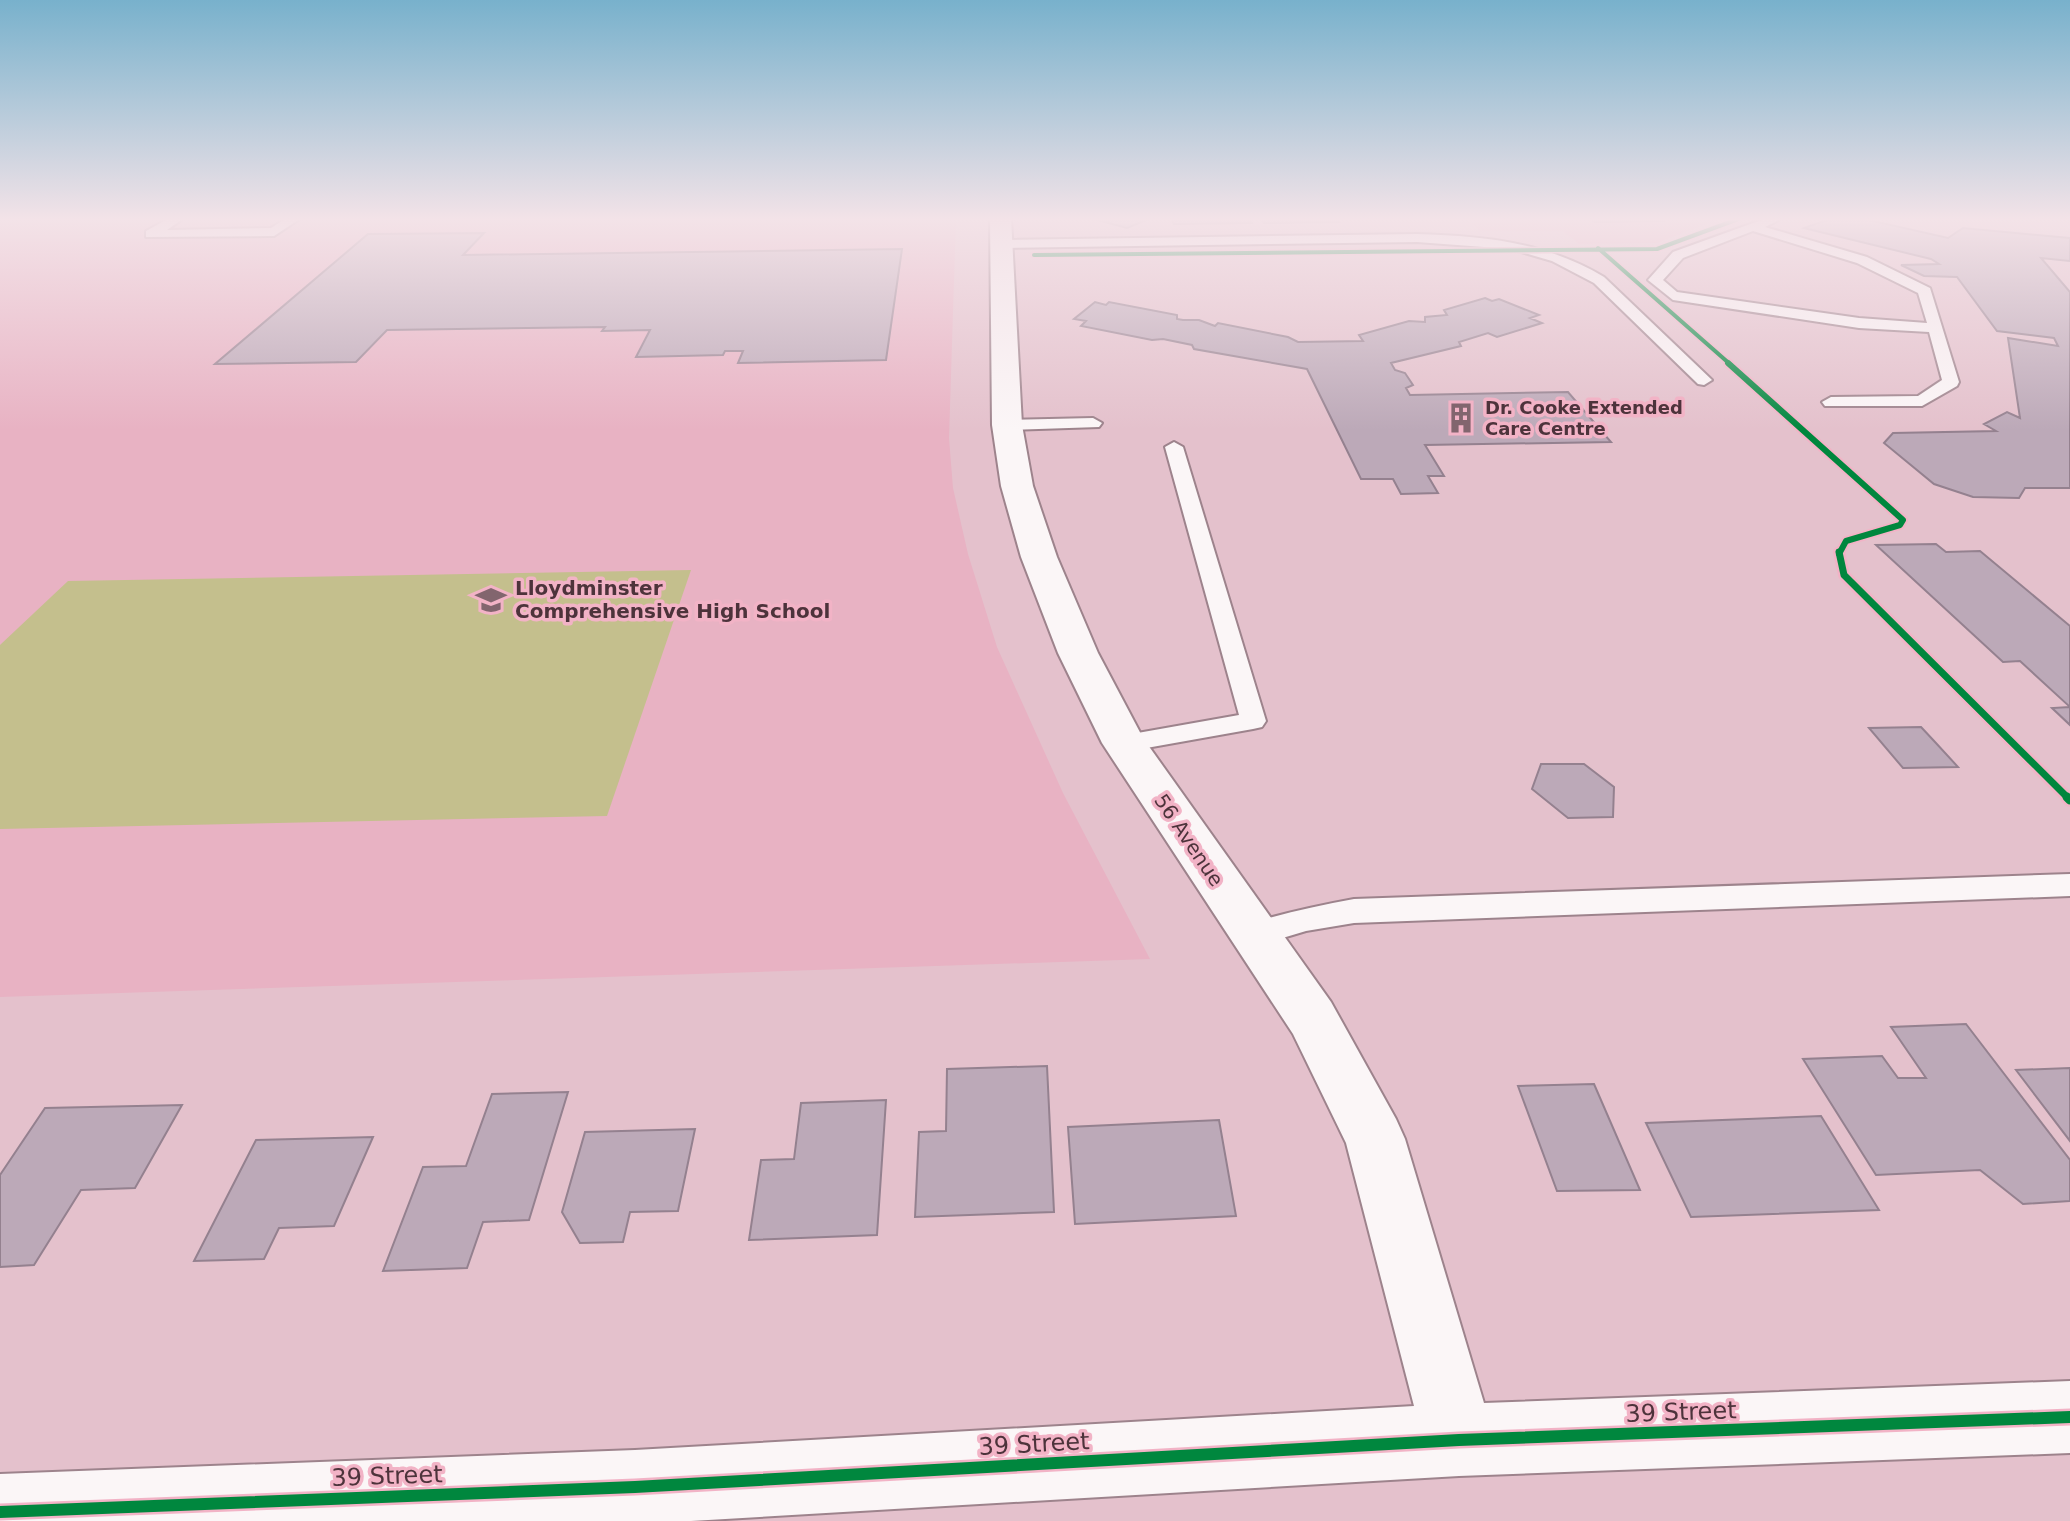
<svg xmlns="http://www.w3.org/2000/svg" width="2070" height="1521" font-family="'DejaVu Sans',sans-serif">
<rect width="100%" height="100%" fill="#e4c1cc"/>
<path fill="#e8b2c3" d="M137 218H956L949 438 953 488 968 554 997 647 1063 793 1150 959 0 997V219Z
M1467 218H1722L1657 243 1579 244 1563 231H1480Z"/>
<path fill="#c4bf8d" d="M691 570 607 816 0 829V645L68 581Z"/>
<path fill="#bca9b8" stroke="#94818f" stroke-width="2" d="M1090 218H1151L1127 228Z
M1171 218H1249L1252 223 1174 224Z
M1260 218H1336L1339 222 1264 223Z
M1589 218H1657L1662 221 1595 222Z
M1832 218H1860L1948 238 1963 228 2070 238V261L2041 258 2070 292V488H2025L2019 498 1973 497 1934 484 1884 443 1893 433 1996 431 1984 424 2007 412 2020 418 2008 338 2058 346 2054 338 1997 331 1957 277 1924 276 1901 265 1939 264 1931 259 1804 228Z
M484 233 463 255 902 249 886 360 738 363 743 351H725L723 355 636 357 650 330 602 331 605 327 387 330 356 362 215 364 368 234Z
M1485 298 1492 301 1499 299 1539 315 1530 318 1542 323 1497 337 1488 333 1459 342 1461 346 1391 363 1395 370 1405 373 1413 385 1406 388 1410 395 1568 392 1611 442 1425 445 1444 476H1428L1438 493 1401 494 1393 479H1361L1307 369 1194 349 1192 345 1163 339 1152 340 1081 326 1086 321 1074 319 1095 302 1106 305 1109 302 1177 315V319L1183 320H1199L1215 326 1218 323 1288 337 1298 342 1363 341 1359 335 1409 321 1425 322V317L1447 315 1444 310Z
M1936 544 1946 552 1980 551 2070 626V707L2020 661 2003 662 1876 545Z
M2070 707V725L2052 708Z
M1921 727 1935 742 1958 767 1903 768 1869 728Z
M1541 764H1584L1614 787 1613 817 1568 818 1532 789Z
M1966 1024 2070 1160V1201L2023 1204 1980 1170 1876 1175 1803 1059 1882 1056 1898 1078H1926L1891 1027Z
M1047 1066 1054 1212 915 1217 919 1132 946 1131 947 1069Z
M2070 1068V1141L2016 1070Z
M1594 1084 1640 1190 1557 1191 1518 1086Z
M568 1092 529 1220 483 1222 467 1268 383 1271 423 1167 466 1166 492 1094Z
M886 1100 877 1235 749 1240 761 1160 794 1159 801 1103Z
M182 1105 135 1188 81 1190 34 1265 0 1267V1175L45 1108Z
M1821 1116 1879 1210 1691 1217 1646 1123Z
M1219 1120 1236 1216 1075 1224 1068 1127Z
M695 1129 678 1211 630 1212 623 1242 580 1243 562 1212 585 1132Z
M373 1137 334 1226 279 1228 264 1259 194 1261 256 1140Z"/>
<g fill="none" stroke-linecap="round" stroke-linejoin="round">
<g stroke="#9d838c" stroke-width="4">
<path id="service" d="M170 218H184L167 230 271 228 287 218H301L274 236 146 237V231Z
M1767 218H1783L1765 227 1867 257 1930 288 1959 382 1957 386 1922 406H1825L1822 402 1831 397 1918 396 1942 380 1929 332 1859 328 1673 300 1648 280 1673 252ZM1753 231 1857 263 1918 293 1927 323 1859 318 1677 292 1663 280 1683 258Z
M1417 234C1484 236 1546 242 1604 277L1712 380 1704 385 1698 384 1594 283 1552 261 1511 249 1417 242 1001 248 994 244 1001 240Z
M1093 418 1102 423 1099 427 1007 430 998 425 1007 420Z
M1174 442 1183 447 1266 721 1262 727 1253 729 1124 752 1115 749 1111 743 1115 737 1239 715 1165 447Z
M2070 874V896L1354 923 1306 931 1253 947 1242 944 1238 935 1242 926C1279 914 1316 906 1354 899Z"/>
</g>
<g stroke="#9d838c" stroke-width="4">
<path id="tertiary" d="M990 218H1011L1022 425 1033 486 1057 557 1098 653 1143 738 1331 1002 1396 1119 1405 1139 1484 1403 2070 1381V1453L1459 1476 691 1521H0V1474L635 1450 1414 1406 1346 1143 1293 1034 1102 743 1058 653 1021 557 1001 486 992 425Z"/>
</g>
<use href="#service" fill="#fbf6f7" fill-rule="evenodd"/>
<use href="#tertiary" fill="#fbf6f7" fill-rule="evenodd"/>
<g stroke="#f2b3c6" stroke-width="7">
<path id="cycleway-far4" d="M1598 248 1731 365
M1034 255 1657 249 1741 218"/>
</g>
<g stroke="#f2b3c6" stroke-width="10">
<path id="cycleway-far3" d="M1728 363 1903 520 1900 525 1846 541 1839 554"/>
</g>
<g stroke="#f2b3c6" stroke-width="12">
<path id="cycleway-far2" d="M1839 552 1844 575 2069 799"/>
</g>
<g stroke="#f2b3c6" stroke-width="14">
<path id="cycleway-far1" d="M2067 797 2070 800"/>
</g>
<g stroke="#f2b3c6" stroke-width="17">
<path id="cycleway" d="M0 1512 635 1487 1459 1440 2070 1417"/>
</g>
<use href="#cycleway-far4" stroke="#00873e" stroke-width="4"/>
<use href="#cycleway-far3" stroke="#00873e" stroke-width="6"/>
<use href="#cycleway-far2" stroke="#00873e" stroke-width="7"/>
<use href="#cycleway-far1" stroke="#00873e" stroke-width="9"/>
<use href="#cycleway" stroke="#00873e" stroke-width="12"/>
</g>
<linearGradient id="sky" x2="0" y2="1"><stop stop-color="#78b1cc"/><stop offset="0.51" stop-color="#f3e3e8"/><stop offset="1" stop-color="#f3e3e8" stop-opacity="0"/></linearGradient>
<rect width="2070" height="430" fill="url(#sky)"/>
<defs>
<g id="building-bare" transform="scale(2.4)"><path d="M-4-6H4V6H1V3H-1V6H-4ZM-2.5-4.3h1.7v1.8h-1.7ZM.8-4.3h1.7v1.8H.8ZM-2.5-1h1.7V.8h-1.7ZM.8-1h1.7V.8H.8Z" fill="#82656e" stroke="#f2b3c6" stroke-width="2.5" paint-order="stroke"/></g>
<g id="school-bare" transform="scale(2.4)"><path d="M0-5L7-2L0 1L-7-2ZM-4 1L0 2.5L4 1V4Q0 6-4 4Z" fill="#82656e" stroke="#f2b3c6" stroke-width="2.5" paint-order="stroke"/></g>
</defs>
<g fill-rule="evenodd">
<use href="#building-bare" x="1461" y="418"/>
<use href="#school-bare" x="491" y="600"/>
</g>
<g text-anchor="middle" stroke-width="7" stroke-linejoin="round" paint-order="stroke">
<g font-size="18" font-weight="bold" fill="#4d333b" stroke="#f2b3c6" text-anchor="start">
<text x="1485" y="414">Dr. Cooke Extended<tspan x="1485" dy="21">Care Centre</tspan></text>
</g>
<g font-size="20" font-weight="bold" fill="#4d333b" stroke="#f2b3c6" text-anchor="start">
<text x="515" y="595">Lloydminster<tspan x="515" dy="23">Comprehensive High School</tspan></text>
</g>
<g font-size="20" fill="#4d333b" stroke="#f2b3c6">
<text transform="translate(1189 840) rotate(56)" y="7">56 Avenue</text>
</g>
<g font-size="24" fill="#4d333b" stroke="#f2b3c6">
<text transform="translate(1681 1412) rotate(-2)" y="8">39 Street</text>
<text transform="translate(1034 1444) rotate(-3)" y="8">39 Street</text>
<text transform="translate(387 1476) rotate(-2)" y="8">39 Street</text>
</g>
</g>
</svg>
